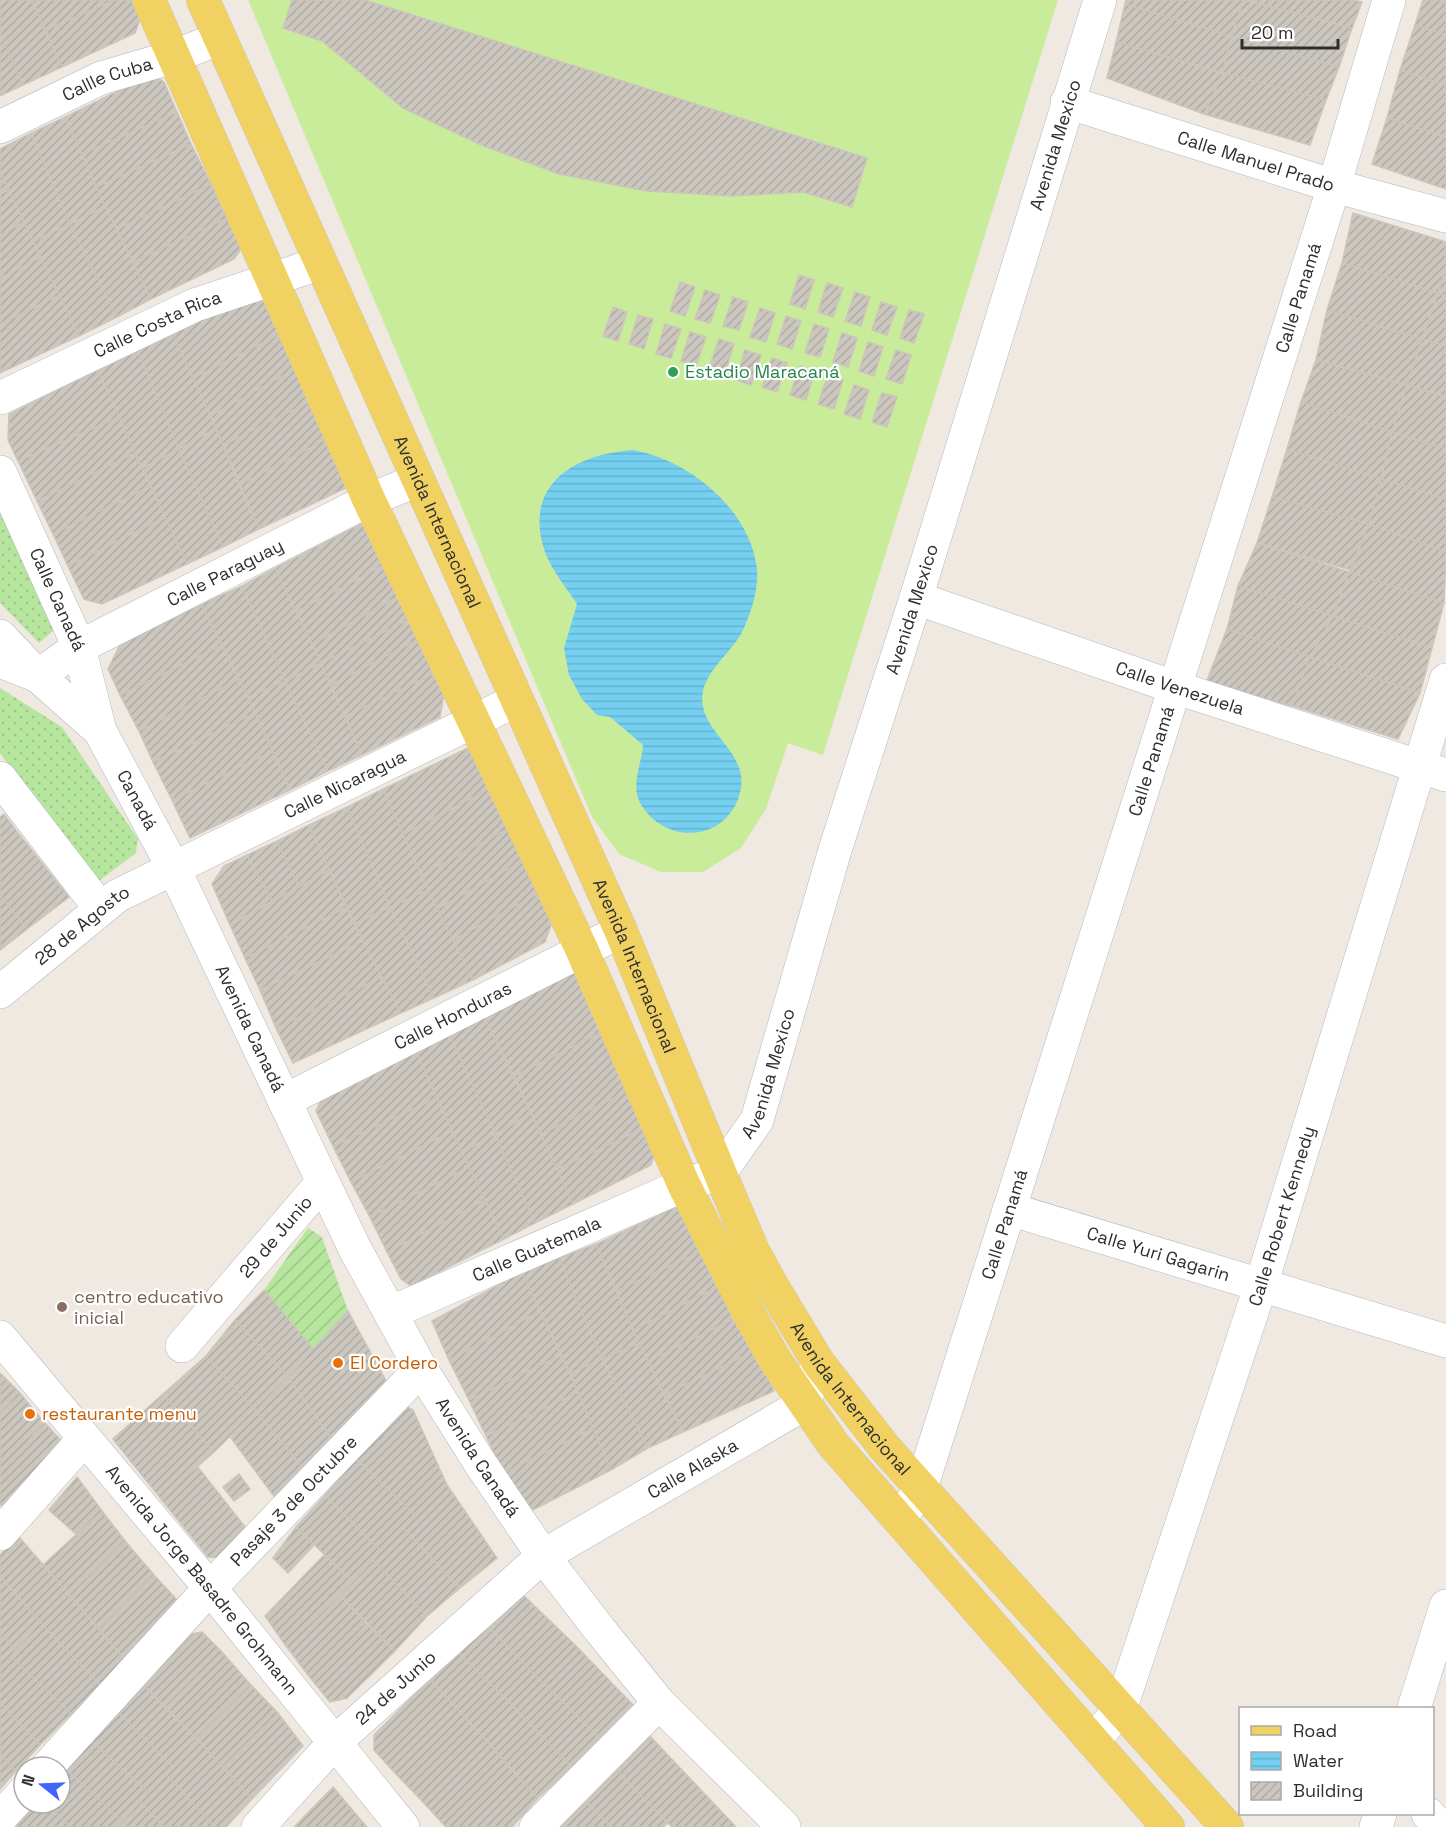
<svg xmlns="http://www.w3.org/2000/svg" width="1446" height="1827" font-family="'Space Grotesk',sans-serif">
<defs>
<pattern id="grass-dots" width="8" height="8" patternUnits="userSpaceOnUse" patternTransform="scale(1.5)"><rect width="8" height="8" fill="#b6e59e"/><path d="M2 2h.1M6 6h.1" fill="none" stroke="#9dc588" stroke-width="1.8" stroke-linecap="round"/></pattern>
<pattern id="garden-furrows" width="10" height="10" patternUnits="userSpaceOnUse" patternTransform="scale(1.5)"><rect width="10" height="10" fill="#b6e59e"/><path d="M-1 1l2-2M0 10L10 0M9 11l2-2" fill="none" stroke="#9dc588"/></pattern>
<pattern id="water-rules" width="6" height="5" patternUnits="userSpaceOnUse" patternTransform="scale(1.5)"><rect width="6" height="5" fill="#75cff0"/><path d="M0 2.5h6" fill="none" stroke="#66b2ce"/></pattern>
<pattern id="building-hatch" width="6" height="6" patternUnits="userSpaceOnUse" patternTransform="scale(1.5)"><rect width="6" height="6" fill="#cbc7bf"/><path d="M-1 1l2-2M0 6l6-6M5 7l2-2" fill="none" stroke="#afaba4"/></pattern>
</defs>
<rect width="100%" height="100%" fill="#efe9e1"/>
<path fill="url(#grass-dots)" d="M0 505 60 625 39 643 0 603Z
M0 688 62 727 138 839 136 853 95 884 0 753Z"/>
<path fill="url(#garden-furrows)" d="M308 1228 322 1237 348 1311 313 1349 264 1290Z"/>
<path fill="#c9ec9a" d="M248 0H1058L823 755 788 743 766 809 741 848 703 872H661L619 854 592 817Z"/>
<path fill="url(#water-rules)" d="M633 450C689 460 750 509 757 569 759 588 751 613 743 630 733 651 708 668 703 691 695 732 751 749 740 793 727 841 668 846 642 806 629 787 642 764 643 745L610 717 597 715 582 699 569 675 564 648 577 604C566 587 552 571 545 552 522 485 574 454 633 450Z"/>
<path fill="url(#building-hatch)" stroke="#cbc5ba" stroke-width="1.5" d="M0 0H32L62 67 23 85 0 33Z
M32 0H114L45 30Z
M114 0H131L140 19 135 33 62 67 45 30Z
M292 0H365L867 158 852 207 803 192 733 196 647 191 559 174 479 144 403 108 322 41 283 28Z
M1126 0H1244L1231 36 1125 4Z
M1244 0 1352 28 1339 67 1231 36Z
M1245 0H1354L1362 2 1352 28Z
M1423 0H1446V35L1415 25Z
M1125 4 1231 36 1223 73 1116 42Z
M1415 25 1446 35V85L1400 70Z
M0 33 23 85 0 96Z
M1231 36 1339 67 1326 100 1223 73Z
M1116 42 1223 73 1204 114 1107 78Z
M1400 70 1446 85V137L1387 118Z
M1223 73 1326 100 1310 145 1204 114Z
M152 74 164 82 177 112 82 154 65 117Z
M177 112 191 144 96 187 82 154Z
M65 117 105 206 70 224 31 133Z
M1387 118 1446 137V189L1372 164Z
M31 133 70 224 33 241 0 171V149Z
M191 144 211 184 117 229 96 187Z
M0 171 9 190 0 194Z
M211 184 227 218 133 262 117 229Z
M9 190 24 222 0 235V194Z
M105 206 151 299 117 317 70 224Z
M1353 213 1446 242V267L1438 293 1342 263Z
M227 218 241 249 234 259 151 299 133 262Z
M24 222 41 257 0 278V235Z
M70 224 117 317 79 336 33 241Z
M41 257 59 295 0 324V278Z
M1342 263 1438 293 1422 339 1327 310Z
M1446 267V296L1438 293Z
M799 275 814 280 805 309 790 304Z
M680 282 695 287 685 316 670 311Z
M827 283 843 288 833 317 818 312Z
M705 290 720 295 710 323 695 319Z
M261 291 280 334 193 378 173 334Z
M855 292 870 297 861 326 845 321Z
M1438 293 1446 296V346L1422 339Z
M59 295 79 336 0 373V324Z
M733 297 748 302 739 330 723 326Z
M881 302 897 307 887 335 872 330Z
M613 307 627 312 618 341 603 336Z
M760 308 775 313 766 342 750 337Z
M909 310 924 314 914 343 900 338Z
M1327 310 1422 339 1407 385 1316 360Z
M638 315 653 319 644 349 629 344Z
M786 316 801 321 792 349 777 344Z
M665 324 681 329 671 358 656 354Z
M814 324 829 329 820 357 805 353Z
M690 332 706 337 696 366 681 361Z
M842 333 857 338 848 367 833 362Z
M173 334 216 428 179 449 138 351Z
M280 334 295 369 210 416 193 378Z
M719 339 734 344 725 373 709 368Z
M1422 339 1446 346V397L1407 385Z
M868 342 883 347 874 376 859 371Z
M745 350 761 355 751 385 736 380Z
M896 350 911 355 902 384 886 379Z
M138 351 179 449 142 468 98 370Z
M772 358 787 363 777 392 762 387Z
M1316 360 1407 385 1392 432 1301 402Z
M800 366 815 371 806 400 790 395Z
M295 369 309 402 223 445 210 416Z
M98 370 119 417 18 461 8 440 9 414Z
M828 375 843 380 834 409 818 404Z
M854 385 869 390 860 419 844 414Z
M1407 385 1446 397V449L1392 432Z
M882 393 897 397 887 427 872 422Z
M309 402 327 439 239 485 223 445Z
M1301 402 1392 432 1381 479 1287 449Z
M119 417 135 453 37 501 18 461Z
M216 428 259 529 223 547 179 449Z
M1392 432 1446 449V499L1381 479Z
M327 439 348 487 259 529 239 485Z
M179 449 223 547 187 564 142 468Z
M1287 449 1381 479 1369 524 1272 497Z
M135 453 151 486 53 534 37 501Z
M1381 479 1446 499V552L1369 524Z
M151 486 165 517 68 566 53 534Z
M1272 497 1369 524 1351 570 1257 543Z
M165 517 187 564 102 604 84 599 68 566Z
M365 522 385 564 296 612 275 568Z
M1369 524 1446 552 1444 603 1349 572Z
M1257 543 1349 572 1333 616 1238 586Z
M385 564 399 596 312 644 296 612Z
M275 568 321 663 285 681 242 586Z
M1349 572 1444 603 1432 648 1333 616Z
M242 586 285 681 248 697 201 604Z
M1238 586 1333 616 1310 657 1227 629Z
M399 596 410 619 321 663 312 644Z
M201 604 222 645 120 695 108 669 120 645Z
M1333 616 1432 648 1420 693 1310 657Z
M410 619 419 639 330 685 321 663Z
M1227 629 1310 657 1292 706 1206 683Z
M419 639 435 673 345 716 330 685Z
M222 645 239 679 139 731 120 695Z
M1310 657 1420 693 1398 739 1292 706Z
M321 663 362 755 328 771 285 681Z
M435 673 444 694 440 717 362 755 345 716Z
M239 679 255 713 153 762 139 731Z
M285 681 328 771 290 790 248 697Z
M255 713 273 751 172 800 153 762Z
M474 745 493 787 403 834 383 789Z
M273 751 290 790 190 838 172 800Z
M493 787 511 827 421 875 403 834Z
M383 789 428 890 390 907 347 807Z
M347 807 390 907 354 924 309 825Z
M4 814 19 834 0 849V817Z
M309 825 329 870 299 887 277 841Z
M511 827 526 859 437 909 421 875Z
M19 834 69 897 27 929 0 895V849Z
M277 841 299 887 272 901 247 855Z
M247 855 272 901 230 925 212 884 224 866Z
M526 859 541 892 453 940 437 909Z
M329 870 347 907 245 958 230 925Z
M428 890 473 980 434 998 390 907Z
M541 892 552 922 545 942 473 980 453 940Z
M0 895 27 929 0 950Z
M347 907 363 941 260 990 245 958Z
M390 907 434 998 401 1013 354 924Z
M363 941 382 977 276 1028 260 990Z
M576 969 602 1032 514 1076 484 1016Z
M382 977 401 1013 293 1063 276 1028Z
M484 1016 531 1113 495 1134 449 1034Z
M602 1032 630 1090 541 1134 514 1076Z
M449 1034 495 1134 462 1152 416 1051Z
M416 1051 437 1098 333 1146 316 1111 322 1098Z
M630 1090 646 1127 557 1169 541 1134Z
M437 1098 452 1131 351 1182 333 1146Z
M531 1113 573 1204 535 1223 495 1134Z
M646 1127 656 1149 651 1165 573 1204 557 1169Z
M452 1131 469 1167 370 1217 351 1182Z
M495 1134 535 1223 504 1239 462 1152Z
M469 1167 485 1200 387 1252 370 1217Z
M485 1200 504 1239 411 1286 401 1279 387 1252Z
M680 1205 703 1250 616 1291 596 1244Z
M596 1244 639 1343 602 1359 559 1258Z
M703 1250 721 1285 633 1330 616 1291Z
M559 1258 602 1359 570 1373 522 1272Z
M522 1272 540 1311 449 1360 432 1321Z
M721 1285 738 1317 648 1361 633 1330Z
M264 1290 313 1349 288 1377 235 1320Z
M348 1311 391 1390 334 1442 288 1377Z
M540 1311 561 1355 469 1400 449 1360Z
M738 1317 754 1351 664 1395 648 1361Z
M235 1320 288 1377 256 1411 206 1356Z
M639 1343 683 1432 648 1448 602 1359Z
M754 1351 774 1391 683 1432 664 1395Z
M561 1355 578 1392 486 1436 469 1400Z
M206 1356 256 1411 214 1452 163 1394Z
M602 1359 648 1448 611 1470 570 1373Z
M0 1373 19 1392 0 1413Z
M288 1377 334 1442 306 1472 256 1411Z
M19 1392 44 1422 0 1474V1413Z
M578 1392 593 1428 504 1473 486 1436Z
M163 1394 214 1452 161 1499 113 1439Z
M404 1405 413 1410 447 1485 416 1516 356 1459Z
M256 1411 306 1472 279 1503 231 1438Z
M44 1422 66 1446 12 1517 0 1504V1474Z
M593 1428 611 1470 525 1514 504 1473Z
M356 1459 416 1516 381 1551 325 1495Z
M197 1466 249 1532 221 1558 208 1557 161 1499Z
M239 1474 250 1489 234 1501 223 1487Z
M77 1477 102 1511 77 1535 49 1510Z
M447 1485 497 1558 460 1588 403 1528Z
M325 1495 381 1551 352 1581 296 1527Z
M102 1511 125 1541 69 1594 43 1565Z
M296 1527 314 1545 288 1573 273 1558Z
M403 1528 460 1588 427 1616 373 1560Z
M18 1536 69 1594 40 1622 0 1576V1555Z
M125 1541 154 1575 98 1629 69 1594Z
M324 1555 352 1581 286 1646 265 1616Z
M373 1560 427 1616 395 1651 340 1595Z
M154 1575 178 1601 125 1659 98 1629Z
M0 1576 40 1622 16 1650 0 1633Z
M520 1592 575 1645 538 1678 487 1625Z
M69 1594 125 1659 100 1685 40 1622Z
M340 1595 365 1623 308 1675 286 1646Z
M40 1622 100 1685 71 1714 11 1656Z
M365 1623 395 1651 347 1698 330 1702 308 1675Z
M487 1625 538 1678 513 1706 458 1652Z
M202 1632 222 1652 165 1708 143 1684 192 1634Z
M0 1633 16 1650 0 1669Z
M575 1645 635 1707 602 1740 538 1678Z
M222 1652 250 1684 197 1739 165 1708Z
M458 1652 513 1706 483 1737 430 1679Z
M11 1656 71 1714 40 1745 0 1702V1669Z
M538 1678 602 1740 572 1767 513 1706Z
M430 1679 457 1709 394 1772 374 1750V1735Z
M143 1684 197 1739 172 1766 118 1712Z
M250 1684 278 1713 223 1767 197 1739Z
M0 1702 40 1745 16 1771 0 1753Z
M513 1706 572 1767 538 1798 483 1737Z
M457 1709 483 1737 421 1800 394 1772Z
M118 1712 172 1766 148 1792 90 1740Z
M278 1713 303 1746 252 1799 223 1767Z
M646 1732 701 1790 668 1823 612 1766Z
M483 1737 511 1769 457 1827H446L421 1800Z
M197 1739 252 1799 226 1827H215L165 1773Z
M90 1740 148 1792 122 1821 65 1768Z
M0 1753 16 1771 0 1789Z
M612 1766 668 1823 663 1827H612L581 1797Z
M65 1768 122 1821 117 1827H71L45 1803H60V1773Z
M511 1769 538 1798 512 1827H457Z
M165 1773 215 1827H164L140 1802Z
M333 1787 360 1819 353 1827H294Z
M701 1790 736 1827H672L668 1823Z
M581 1797 612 1827H557Z
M140 1802 164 1827H117Z
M31 1803H45L71 1827H15L13 1825Z
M360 1819 367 1827H353Z"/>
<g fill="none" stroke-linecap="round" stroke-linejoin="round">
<g stroke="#b4b7c1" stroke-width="34">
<g id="minor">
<path id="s1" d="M1067 102 1334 186 1446 216"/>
<path id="s2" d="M0 127 101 78 173 57 220 38"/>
<path id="s3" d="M0 398 195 305 321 263"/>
<path id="s4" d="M0 472 79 647 100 731 174 869 355 1249 421 1369 480 1463 543 1556 600 1630 659 1703 784 1827"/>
<path id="s5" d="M916 598 1174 687 1446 775"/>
<path d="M0 636 38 676 100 731"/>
<path id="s6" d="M0 661 38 676 79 647 369 500 418 480"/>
<path d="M0 778 100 908"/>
<path id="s7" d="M0 992 117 896 517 700"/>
<path id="s8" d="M284 1101 621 931"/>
<path id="s9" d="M1009 1209 1446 1341"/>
<path id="s10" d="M390 1313 684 1185 720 1173 757 1120 835 850 916 598 1100 0"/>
<path id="s11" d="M0 1337 210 1588 403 1827"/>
<path id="s12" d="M182 1346 322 1183"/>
<path id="s13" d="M900 1519 921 1488 1334 186 1389 0"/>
<path d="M0 1534 84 1439"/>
<path d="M1414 1708 1446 1606"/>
<path id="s14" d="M1094 1741 1121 1707 1261 1285 1446 680"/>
<path id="s15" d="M47 1767 210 1588 421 1369"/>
<path d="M1428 1814 1441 1827"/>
<path d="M0 1818 24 1792"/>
<path id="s16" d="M258 1827 334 1743 543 1556 804 1404 818 1362"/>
<path d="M536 1827 659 1703"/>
<path d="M1376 1827 1380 1814"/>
</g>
</g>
<g stroke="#c9c9c9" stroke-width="34">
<g id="major">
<path d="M149 0 369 500 582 950 684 1185 749 1314 775 1360 833 1444 1168 1827"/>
<path id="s17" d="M203 0 621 931 720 1173 753 1251 771 1284 818 1362 885 1448 1227 1827"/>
</g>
</g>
<use href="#minor" stroke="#fff" stroke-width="33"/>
<use href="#major" stroke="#f2d163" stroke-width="33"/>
</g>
<circle fill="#2e9e5b" stroke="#fff" stroke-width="2" cx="673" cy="372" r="6"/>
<circle fill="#8d6e63" stroke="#fff" stroke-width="2" cx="62" cy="1307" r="6"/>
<g fill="#e8710a" stroke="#fff" stroke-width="2">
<circle cx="338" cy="1363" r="6"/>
<circle cx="30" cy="1414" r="6"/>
</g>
<g text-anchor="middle" stroke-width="4.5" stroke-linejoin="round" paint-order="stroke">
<g font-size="18" fill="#2e2e2e" stroke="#fff">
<text dy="6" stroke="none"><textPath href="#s2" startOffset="118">Callle Cuba</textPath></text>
<text dy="6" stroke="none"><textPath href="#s10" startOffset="1443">Avenida Mexico</textPath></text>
<text dy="6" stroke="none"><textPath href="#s1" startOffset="198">Calle Manuel Prado</textPath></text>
<text dy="6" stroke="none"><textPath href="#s13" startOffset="1286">Calle Panamá</textPath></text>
<text dy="6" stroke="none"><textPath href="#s3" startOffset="174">Calle Costa Rica</textPath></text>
<text dy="6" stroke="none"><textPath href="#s17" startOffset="572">Avenida Internacional</textPath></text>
<text dy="6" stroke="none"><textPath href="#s6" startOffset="255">Calle Paraguay</textPath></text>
<text dy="6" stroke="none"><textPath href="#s4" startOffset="140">Calle Canadá</textPath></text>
<text dy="6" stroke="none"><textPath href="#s10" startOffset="957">Avenida Mexico</textPath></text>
<text dy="6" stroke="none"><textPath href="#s5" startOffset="279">Calle Venezuela</textPath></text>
<text dy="6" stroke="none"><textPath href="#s13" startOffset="800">Calle Panamá</textPath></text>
<text dy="6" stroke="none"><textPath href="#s7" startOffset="405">Calle Nicaragua</textPath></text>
<text dy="6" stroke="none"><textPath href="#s4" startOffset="357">Canadá</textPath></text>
<text dy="6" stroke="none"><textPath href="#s7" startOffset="106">28 de Agosto</textPath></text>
<text dy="6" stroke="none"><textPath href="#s17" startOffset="1058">Avenida Internacional</textPath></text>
<text dy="6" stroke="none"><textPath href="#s8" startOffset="189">Calle Honduras</textPath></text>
<text dy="6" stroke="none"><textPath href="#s4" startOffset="612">Avenida Canadá</textPath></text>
<text dy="6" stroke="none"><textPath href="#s10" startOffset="471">Avenida Mexico</textPath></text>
<text dy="6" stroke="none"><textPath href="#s14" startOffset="560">Calle Robert Kennedy</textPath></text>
<text dy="6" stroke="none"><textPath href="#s13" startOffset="314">Calle Panamá</textPath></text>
<text dy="6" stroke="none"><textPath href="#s12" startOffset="144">29 de Junio</textPath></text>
<text dy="6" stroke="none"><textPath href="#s10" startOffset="160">Calle Guatemala</textPath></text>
<text dy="6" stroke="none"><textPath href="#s9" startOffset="156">Calle Yuri Gagarin</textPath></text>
<text dy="6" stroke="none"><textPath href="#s17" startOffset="1544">Avenida Internacional</textPath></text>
<text dy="6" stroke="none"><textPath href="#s4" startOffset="1098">Avenida Canadá</textPath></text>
<text dy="6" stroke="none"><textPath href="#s16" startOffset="567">Calle Alaska</textPath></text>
<text dy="6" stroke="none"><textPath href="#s15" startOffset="363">Pasaje 3 de Octubre</textPath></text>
<text dy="6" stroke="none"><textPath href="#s11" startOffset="316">Avenida Jorge Basadre Grohmann</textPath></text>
<text dy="6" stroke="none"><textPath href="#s16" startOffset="196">24 de Junio</textPath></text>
</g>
<g font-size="18" fill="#27864d" stroke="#fff" text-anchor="start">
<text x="685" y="378">Estadio Maracaná</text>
</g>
<g font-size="18" fill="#785e54" stroke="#fff" text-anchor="start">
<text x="74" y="1303">centro educativo<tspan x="74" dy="21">inicial</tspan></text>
</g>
<g font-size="18" fill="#c56008" stroke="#fff" text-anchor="start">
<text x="350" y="1369">El Cordero</text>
<text x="42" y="1420">restaurante menu</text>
</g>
</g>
<rect x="1239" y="1707" width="195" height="108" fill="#ffffff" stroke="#ababab" stroke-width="1.5"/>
<rect x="1251" y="1726" width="30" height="9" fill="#f2d163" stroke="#ababab" stroke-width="1.5"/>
<text x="1293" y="1737" font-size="18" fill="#2e2e2e">Road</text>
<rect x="1251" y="1752" width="30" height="18" fill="url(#water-rules)" stroke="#ababab" stroke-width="1.5"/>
<text x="1293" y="1767" font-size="18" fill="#2e2e2e">Water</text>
<rect x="1251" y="1782" width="30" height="18" fill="url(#building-hatch)" stroke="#ababab" stroke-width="1.5"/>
<text x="1293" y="1797" font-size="18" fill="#2e2e2e">Building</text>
<g transform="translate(42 1785) rotate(288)"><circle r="28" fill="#ffffff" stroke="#ababab" stroke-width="1.5"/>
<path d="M0-4.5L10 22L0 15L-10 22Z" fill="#4264fb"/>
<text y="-9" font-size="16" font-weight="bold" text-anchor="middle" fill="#2e2e2e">N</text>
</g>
<path d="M1242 39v9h96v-9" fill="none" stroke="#2e2e2e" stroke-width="3"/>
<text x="1251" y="39" font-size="18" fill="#2e2e2e" stroke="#ffffff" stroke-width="4.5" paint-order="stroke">20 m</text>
</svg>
